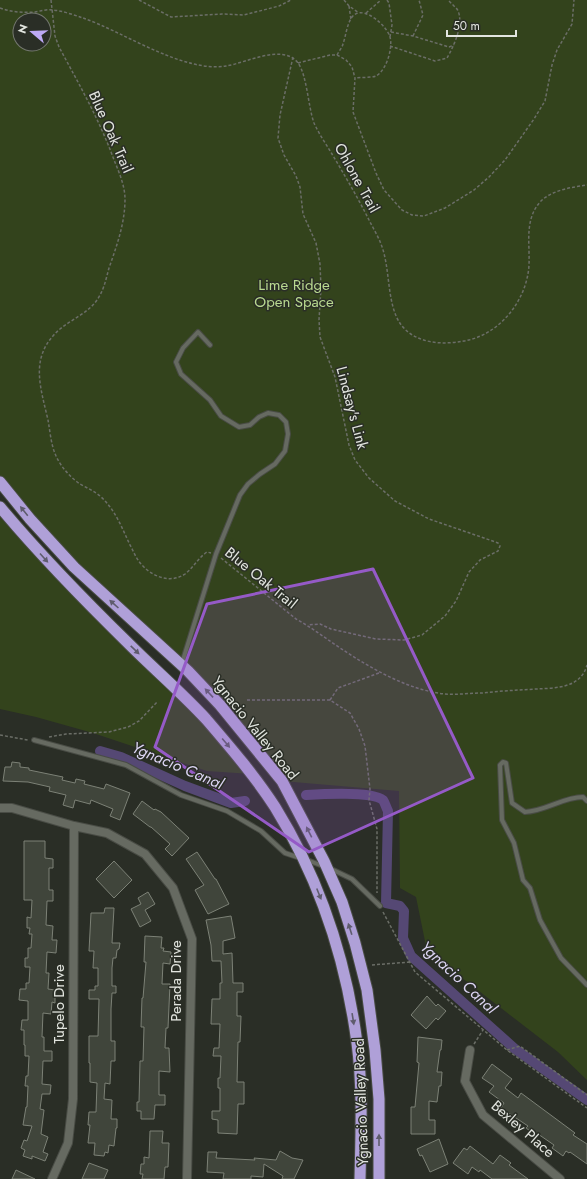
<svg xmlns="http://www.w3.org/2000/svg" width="587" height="1179" font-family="Jost,sans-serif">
<rect width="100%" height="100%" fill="#2a2e26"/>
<path fill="#33431c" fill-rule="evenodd" d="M0 0H587V1080L558 1052 427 951 416 897 400 888 399 791 282 781 220 705 74 567 0 482ZM20 20H44V44H20Z
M0 507 252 774 207 771 93 733 36 717 0 709Z"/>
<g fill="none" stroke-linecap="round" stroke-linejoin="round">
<path stroke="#554874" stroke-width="10" d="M100 751 121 757 185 786 231 803 245 801
M306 795C321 794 372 791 383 800 385 803 386 807 388 811L386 903 400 906 404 911 403 938 411 956 515 1049 587 1100"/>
</g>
<path fill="#40453b" stroke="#7c8176" d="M12 762 20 763V767L29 768V770L63 777 62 780 75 783 76 779 85 781 84 784 104 789 106 784 130 793 120 820 110 816 113 809 91 800 90 804 75 800 73 808 63 805 66 795 49 791 50 787 28 782 3 781 5 767H11Z
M142 801 154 810 155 809 161 812 189 838 172 856 165 849 170 844 151 827H150L133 814Z
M24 841H45V858L53 859V868H49V890H53V901H47L46 925 53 926 52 940H57L56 953 47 952 46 973H49L48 989 55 990V1003L52 1002 51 1014 43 1013 42 1037H44V1051H52V1061H43L42 1084 51 1085 50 1094H42L40 1109 44 1110 41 1134 48 1137 43 1152 48 1154 45 1161 32 1156V1159L23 1156 25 1150 21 1148 24 1140 27 1141 32 1126 23 1125 26 1107H27L28 1086H25L26 1076H28L29 1056H25V1045H24V1030H21L22 1020H28V1001L19 1000 20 989H26V983H29L30 967H25V958H28V948H31L32 934H29L30 928H27V917L31 918 32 900H24Z
M197 852 215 879H216L229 904 208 914 195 890 204 885 186 859Z
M114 861 132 880 114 898 96 879Z
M148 892 155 904 145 910 151 921 140 927 131 909 141 904 138 898Z
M105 908H114L112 943H120L119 949 117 950 116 958H113L112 968V986H116V993H112L111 1009V1041H115V1061H111L110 1084 105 1083 104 1099 112 1100 111 1119H117V1128H116L114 1146 109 1145 108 1153 105 1152 104 1156 94 1155 95 1143H88L90 1125H88L89 1112H96L97 1083 90 1082V1063H89V1036H98L99 999H89V990H95V986H98V968H93L94 951H89L91 913H104Z
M231 916 235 938 223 941V954L232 953 233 983H243V992H237V1016H241L240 1042H238L237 1082H244V1104H238L237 1134 218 1133V1120L212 1119V1111H220V1088H218V1078H220L221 1056H213L214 1048H219L220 1024H211L212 999H220V983H222L221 961H212L211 945 206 920Z
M145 936 162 937 161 948H164L163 951 171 952 170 964 163 963 162 984H170L168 1028H166L165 1048H169L170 1072 159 1071V1095H165V1105H155L154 1119H141V1111H137V1102H139L140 1061H143L144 1027H141L142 998H143L146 962H144Z
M427 996 436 1006 438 1004 446 1011 438 1020 436 1018 426 1029 411 1015Z
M418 1037 442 1040 441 1050H440L437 1072H442L441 1086H439L437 1102 429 1101V1120H435V1134H411V1107H415L419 1063 417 1062Z
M492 1064 512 1079 505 1088 518 1098 521 1093 575 1133 573 1135 587 1144V1164L570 1152 569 1153 566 1151 563 1156 552 1148 554 1145 538 1134 537 1136 526 1128 528 1126 501 1108 504 1103 489 1092 494 1086 482 1078Z
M150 1131H163L162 1143H169L168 1167H165L164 1179H142L143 1174H140L141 1164H144V1157L149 1158Z
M439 1139 448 1164 430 1172 422 1155 420 1156 417 1149Z
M470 1146 493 1164 500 1155 511 1163 509 1165 528 1179H492L480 1170 479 1172 472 1167 468 1174 453 1163 464 1148 467 1150Z
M280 1151 292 1158 303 1160 294 1179H282L283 1176 264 1164 263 1177 251 1176V1179H223L224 1173 207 1172 208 1152H217L216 1158 255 1160 254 1158 276 1160Z
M89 1163 108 1170 104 1179H82Z
M16 1170 35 1179H12Z"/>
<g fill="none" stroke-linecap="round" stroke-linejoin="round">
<g stroke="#494c45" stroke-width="6">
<path id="service" d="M182 663 216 554 240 495 248 484 260 474 275 464 285 451 288 434 286 422 279 415 268 413 259 417 250 425 239 427 221 416 210 400 181 374 176 362 183 348 198 332 210 345
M34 740 126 765 181 795 227 811 261 831 285 853 300 858
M587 801 583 797C563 797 546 811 525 812L512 803 506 763 503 762 500 765 502 820 514 843 523 880 530 888 540 920 561 958 587 985
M307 860 323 866
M329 868 352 879 380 906"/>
</g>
<g stroke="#494c45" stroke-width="10">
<path id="minor" d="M0 808H12L74 826 107 833 145 854 173 888 192 939 187 1179
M470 1050 465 1081 483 1115 560 1179
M52 1179 68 1143 73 1099 74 826"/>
</g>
<g stroke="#494c45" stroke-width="13">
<path id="trunk" d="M0 482 30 519 74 567 188 671 220 705 282 781 324 861 342 902 355 943 367 990 375 1050 379 1099V1179
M0 507C40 555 84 600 129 644 154 669 182 693 206 719 230 747 255 776 275 807 319 878 346 960 357 1043 363 1088 361 1134 360 1179"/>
</g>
<path stroke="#6b6e67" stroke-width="1.5" stroke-dasharray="3 2" stroke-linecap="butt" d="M51 0 55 36 59 47C79 84 100 121 114 160 119 172 125 186 125 199 125 223 117 245 109 268 106 279 104 290 97 300 88 313 72 319 60 329 29 356 40 385 48 420 50 431 51 445 56 456 61 467 70 477 80 484 87 488 94 491 100 496 115 509 122 528 130 545 133 550 135 556 138 560 148 575 169 585 185 574 193 568 198 558 207 552L211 553
M139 0 171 17 222 14 244 15 279 6 291 0
M344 0 349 6 359 13
M387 0 389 3 392 25 390 37
M349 6 351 20
M0 8C11 12 24 13 35 12 41 11 47 9 53 10 63 11 74 15 83 18 124 32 183 73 226 66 246 63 283 43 298 63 307 75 308 106 314 123 319 134 326 144 332 154 345 176 358 198 369 220 373 228 378 236 381 244 391 269 386 306 402 326 417 344 443 345 464 341 500 335 527 300 529 265 530 243 524 219 541 201 552 190 573 187 587 185
M366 13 381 0
M391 32 413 36 449 47 454 45
M413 36 423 15 419 0
M390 46 435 61 447 58C454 46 465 22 457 9 454 6 451 3 448 0
M337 55C339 51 342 48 343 44 346 36 347 21 354 15 365 6 387 26 390 37 393 47 387 70 376 76 371 78 361 77 355 78
M293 57 280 115 278 138 284 155 296 176 300 187 303 214 316 243 320 264 321 288 319 320 320 337 335 377 349 445 355 460 369 478 395 501 429 519 484 538 498 543 500 546 498 551 480 560 469 572 456 601 445 616 422 635 404 640 376 639 331 629 320 624 308 625
M298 63 330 55H337L346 60 352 67 355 78 353 112 376 173 384 190 402 210 412 215 424 216 445 208 474 190 489 177 505 160 534 119 545 101 552 65 557 50 572 24 574 0
M221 558 296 619C307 625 317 632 327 639 360 662 404 690 445 694 457 695 470 693 482 693 500 691 518 690 537 689 556 688 581 688 587 665
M247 700H330L350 713 359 729 365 746 370 789 369 800 377 829V893
M330 700 338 688 379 673
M0 735 28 740
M49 737 66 734 109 732 128 727 139 721 158 701
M383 912 415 972 507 1050 587 1108
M372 965 410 962
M474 1044 483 1030
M507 1050 520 1046 587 1095"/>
<use href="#service" stroke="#666a61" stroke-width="4"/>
<use href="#minor" stroke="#666a61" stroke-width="8"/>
<use href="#trunk" stroke="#afa0d8" stroke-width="11"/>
</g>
<defs><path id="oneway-solid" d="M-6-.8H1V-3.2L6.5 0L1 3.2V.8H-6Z"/></defs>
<g fill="#5f5c6d">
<use href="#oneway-solid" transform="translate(24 511) rotate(-129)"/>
<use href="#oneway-solid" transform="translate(44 558) rotate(48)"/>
<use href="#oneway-solid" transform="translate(114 604) rotate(-138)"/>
<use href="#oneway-solid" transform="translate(135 650) rotate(44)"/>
<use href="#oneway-solid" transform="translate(209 693) rotate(-133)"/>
<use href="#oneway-solid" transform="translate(226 743) rotate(50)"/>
<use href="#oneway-solid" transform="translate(309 832) rotate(-117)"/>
<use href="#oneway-solid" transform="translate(319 894) rotate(68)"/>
<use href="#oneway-solid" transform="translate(350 929) rotate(-108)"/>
<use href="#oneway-solid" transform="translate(353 1019) rotate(81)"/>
<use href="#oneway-solid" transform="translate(379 1140) rotate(-90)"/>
</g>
<path fill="#955ac7" fill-opacity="0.2" stroke="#955ac7" stroke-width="3" stroke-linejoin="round" d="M373 569 473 778 309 852 155 747 207 604Z"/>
<g text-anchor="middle" stroke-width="3" stroke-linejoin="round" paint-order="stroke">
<g font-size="15" fill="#e2e5df" stroke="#2a2e26">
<text transform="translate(111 132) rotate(66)" y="5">Blue Oak Trail</text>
<text transform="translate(357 178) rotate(61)" y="5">Ohlone Trail</text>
<text transform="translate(352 408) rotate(75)" y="5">Lindsay's Link</text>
<text transform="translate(261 578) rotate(39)" y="5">Blue Oak Trail</text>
<text transform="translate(255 728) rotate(51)" y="5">Ygnacio Valley Road</text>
<text transform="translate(176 981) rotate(-90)" y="5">Perada Drive</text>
<text transform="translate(59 1004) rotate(-90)" y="5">Tupelo Drive</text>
<text transform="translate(361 1102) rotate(-92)" y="5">Ygnacio Valley Road</text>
<text transform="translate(523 1129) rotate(41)" y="5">Bexley Place</text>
</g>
<g font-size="15" fill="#b9d990" stroke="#2a2e26">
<text x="294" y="290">Lime Ridge<tspan x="294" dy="17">Open Space</tspan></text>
</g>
<g font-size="16" font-style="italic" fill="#dcd5f3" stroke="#2a2e26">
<text transform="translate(178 765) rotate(23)" y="6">Ygnacio Canal</text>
<text transform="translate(459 977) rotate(43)" y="6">Ygnacio Canal</text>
</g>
</g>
<g transform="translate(32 32) rotate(289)"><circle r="19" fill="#2a2e26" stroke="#747770"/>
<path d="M0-3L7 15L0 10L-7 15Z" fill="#bda9f5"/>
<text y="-6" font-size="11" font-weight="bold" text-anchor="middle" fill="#e2e5df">N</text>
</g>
<path d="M447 30v6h69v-6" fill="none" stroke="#e2e5df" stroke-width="2"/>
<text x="453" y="30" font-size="12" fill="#e2e5df" stroke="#2a2e26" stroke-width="3" paint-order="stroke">50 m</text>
</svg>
